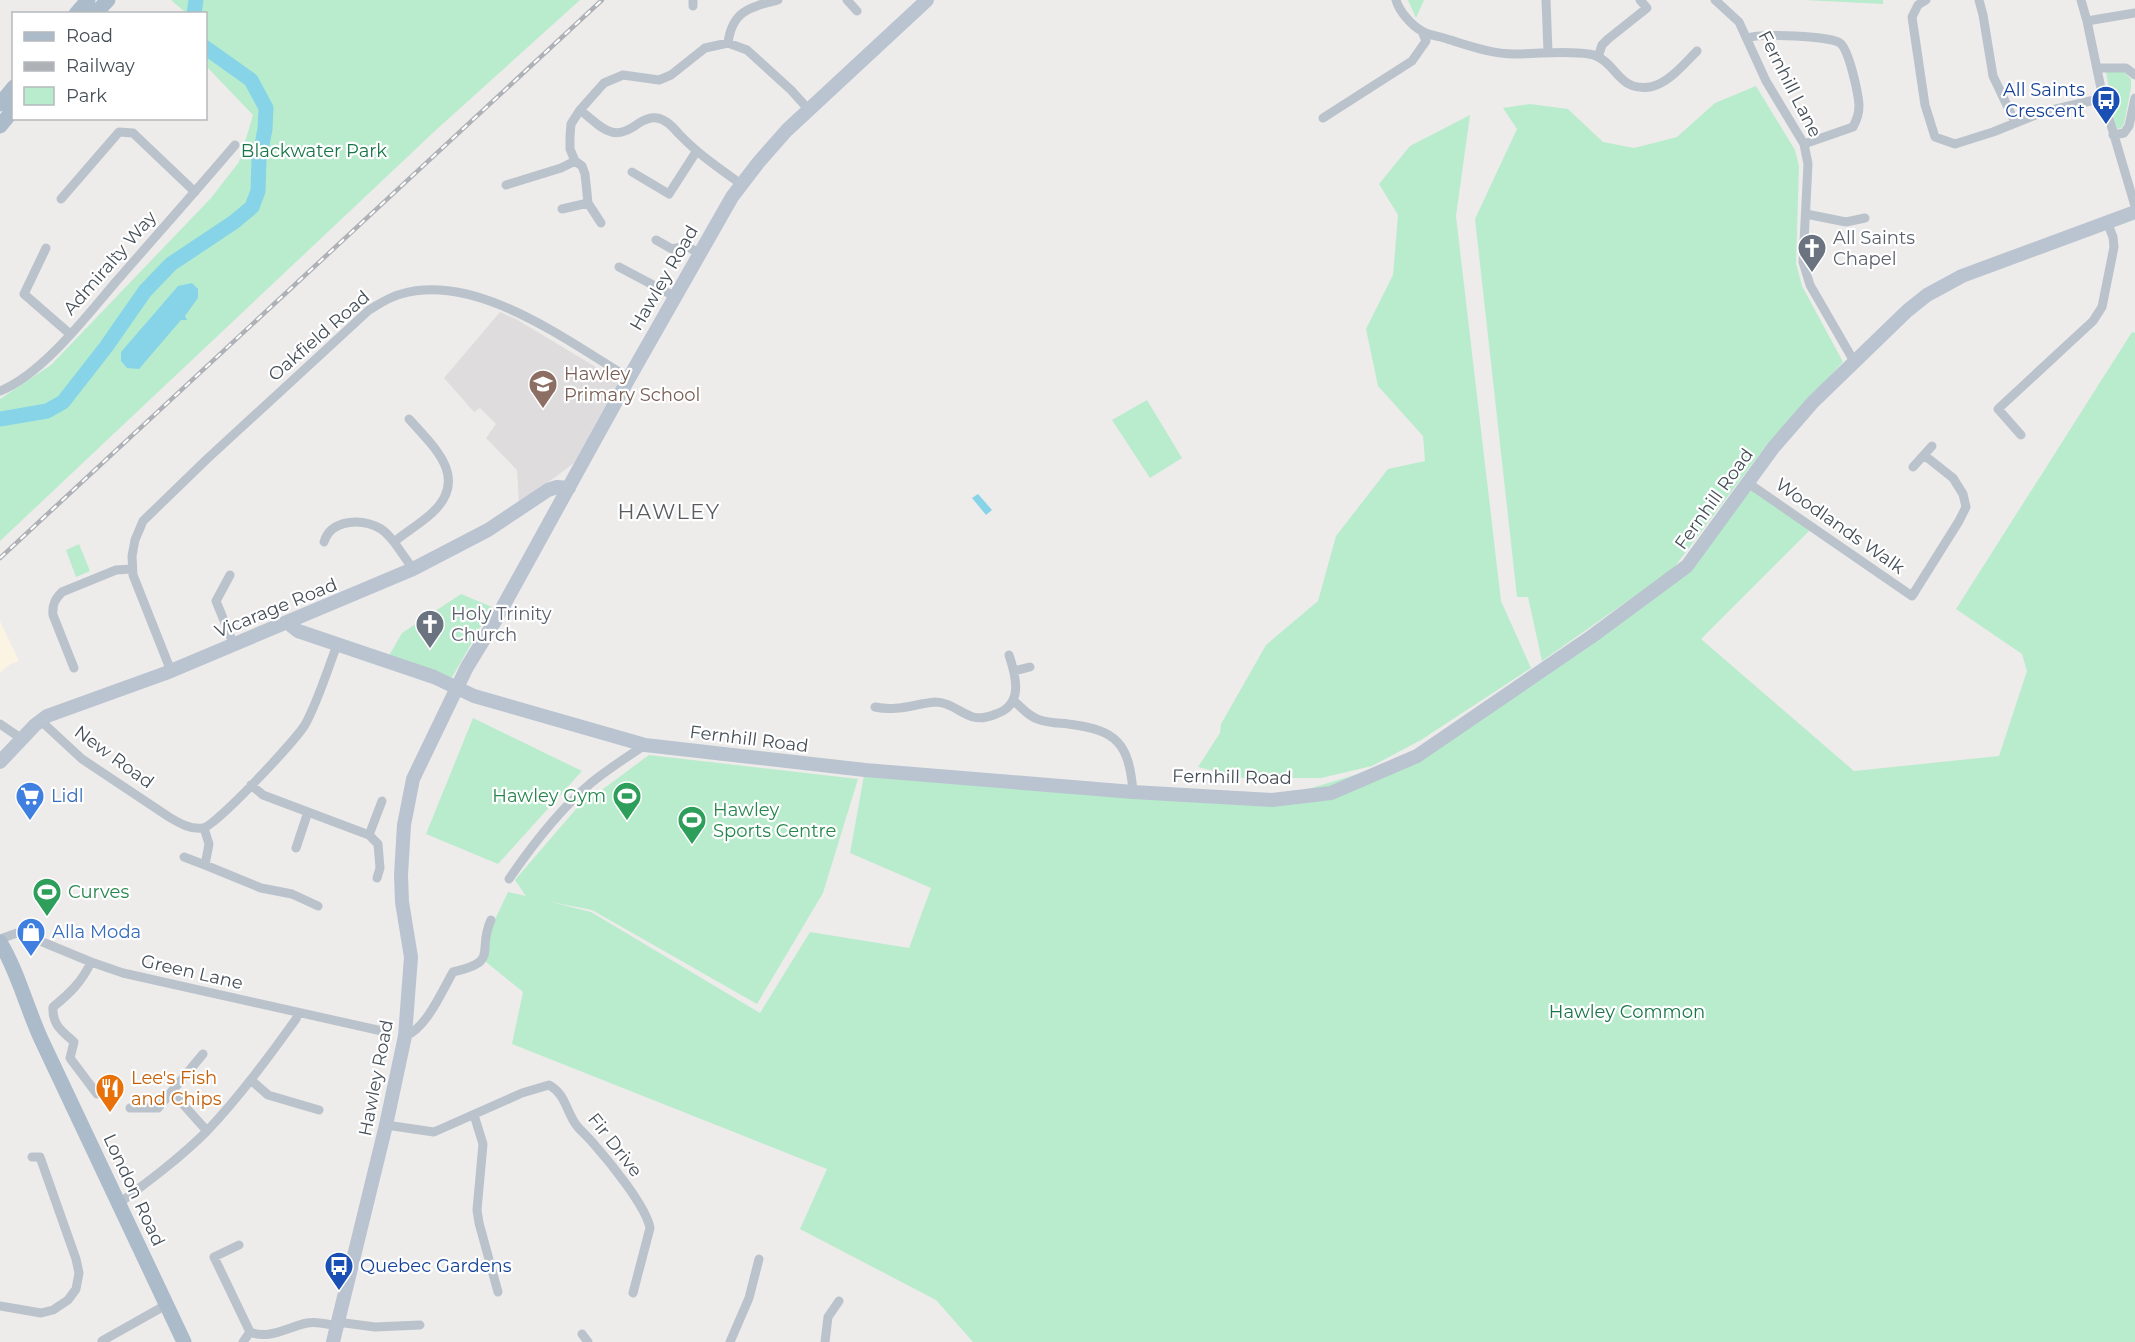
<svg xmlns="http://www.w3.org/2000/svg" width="2135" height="1342" font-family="Montserrat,sans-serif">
<rect width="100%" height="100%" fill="#eeebeb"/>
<path fill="#fbf4e3" d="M0 621 19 661 9 665 0 673Z"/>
<path fill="#dfdcdd" d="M500 312 516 319 619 381 574 463 519 504 517 470 486 438 496 424 480 408 474 412 444 378Z"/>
<path fill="#b9eccd" d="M171 0H580L436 130 0 541V399L51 365 211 198 239 162 253 115 206 66V14L186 13Z
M1408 0H1424L1416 18Z
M1804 0H1883V4Z
M2106 72H2124L2131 79V88L2124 124 2121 128 2116 129Z
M1756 86 1795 150 1799 166 1796 263 1802 286 1843 362 1768 443 1673 569 1542 661 1528 597H1517L1475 219 1517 129 1503 108 1530 104 1568 109 1603 142 1634 148 1677 137 1715 103Z
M1470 115 1456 216 1501 601 1531 668 1421 740 1372 766 1321 778H1243L1198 767 1220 733 1221 724 1266 645 1318 601 1336 536 1388 469 1425 461 1423 436 1378 386 1366 329 1393 275 1398 215 1379 184 1410 146Z
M2132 332 2135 333V1342H973L936 1300 800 1229 827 1169 512 1044 523 992 486 962 489 932 508 892 526 896 515 880 576 809 649 755 858 779 823 893 757 1004 592 910 551 902 591 912 760 1013 810 932 909 948 931 888 850 853 865 770 1272 800 1417 756 1687 566 1748 483 1812 528 1701 639 1854 771 1999 756 2027 671 2022 654 1956 609Z
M1147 400 1182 458 1150 478 1112 420Z
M79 544 90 571 76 577 66 550Z
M461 594 492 607 450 681 387 659 402 633Z
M473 718 582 771 498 864 426 834Z"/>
<path fill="#87d4e8" d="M192 283 198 289V298L185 316 187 320H181L139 369 127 368 121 361V352L178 286Z
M978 494 992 510 986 515 972 498Z"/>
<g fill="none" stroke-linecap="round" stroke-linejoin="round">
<path stroke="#87d4e8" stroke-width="15" d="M194 14 196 0
M0 419 47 411 63 402 106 347 145 291 171 264 234 222 252 207 258 191 259 160 265 129 266 108 251 80 206 48"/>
<path stroke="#bac3cb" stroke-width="9" d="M693 0V6
M847 0 857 11
M1396 0C1399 11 1412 26 1422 31 1428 35 1437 36 1444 38 1467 45 1491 54 1515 54 1540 54 1564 50 1589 54 1617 59 1616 92 1650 87 1668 84 1685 63 1697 51
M1546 0 1548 52
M1715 0 1739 22 1766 81 1804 144 1808 164 1803 262 1810 285 1855 363
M1926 0 1918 5 1912 17 1925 105 1935 137 1955 144 1993 132 2043 112 2103 98
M1979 0 1983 15 1993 76 2015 122
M2081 0 2087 21 2103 98 2135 206
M2087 21 2135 13
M1748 38C1759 33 1831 36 1840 43 1849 50 1858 92 1859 105 1859 114 1857 119 1853 127L1804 144
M728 43C732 11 750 7 778 0
M1598 57 1602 45 1608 39 1647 8 1640 0
M2098 68H2126L2135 75
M580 110C602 127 612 144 639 123 644 120 651 117 657 118 665 119 674 128 679 134 698 154 719 168 741 184
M1323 118 1412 61 1426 41 1422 31
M2113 135 2124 133 2129 126 2135 98
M632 172 669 194 696 152
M506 185 561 168 575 161
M61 199 119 132 133 133 195 192
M562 209 588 203
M1806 214 1846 222 1865 218
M601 223 588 203 585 174 582 166 575 161 570 149V136L571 124 580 110 604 83 623 75 659 80 671 75 705 48 728 43 747 50 791 90 809 110
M656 240 672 249 686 246 699 253
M46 248 24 294 70 334
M619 267 674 296
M0 391C41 375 85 318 114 284 154 238 195 192 235 145
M409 419C434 447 470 478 432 513 420 524 406 532 394 542L413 569
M2021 435 1998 409 2093 321 2102 307 2114 247 2113 237 2107 222
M1913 467 1932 446
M1748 483 1912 596 1959 521 1966 507 1963 494 1953 478 1924 455
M324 542C331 519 362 518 381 529 386 532 390 537 394 542
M230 575 216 601 234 645
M74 668 53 615C52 605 55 599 62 592L116 570 131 569
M171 671 133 575 132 556 135 540 143 521 207 459 369 310C379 304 389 297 401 294 477 272 567 341 629 378
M1014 671 1030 667
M1014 701C1022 708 1029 717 1040 720 1049 723 1059 723 1068 724 1117 730 1129 743 1133 792
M875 707C897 712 914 704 935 702 950 702 960 713 973 717 981 719 989 717 996 714 1024 705 1016 676 1009 655
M41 721 82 759 169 817C179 823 191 830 203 828 216 826 299 737 306 723 319 698 327 671 337 645
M0 724 22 739
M251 785 263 795 308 812 296 848
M308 812 369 835 382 801
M204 828 209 844 205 865 261 888 292 894 318 906
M369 835 378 844 380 868 377 878
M184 857 205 865
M509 879C533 844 559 810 591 783 608 769 627 757 645 745
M0 939 17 933 28 936 91 962 123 973 382 1031
M91 962C82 982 69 994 53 1007 52 1025 62 1031 74 1042L70 1058 97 1094
M405 1036C426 1029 442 991 453 972 501 961 476 952 491 920
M252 1081 268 1095 319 1110
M172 1092 207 1131
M130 1108H158L203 1054
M474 1115 483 1144 477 1210 479 1223 498 1292
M386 1125 434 1132 522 1093 549 1085C566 1094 566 1112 577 1126 582 1132 588 1137 593 1143 609 1161 646 1206 650 1228L633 1293
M118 1204C149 1181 180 1158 207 1131 240 1096 268 1058 296 1019L298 1013
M239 1245 214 1257 250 1332C269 1340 288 1327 307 1323 317 1321 327 1324 336 1326
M0 1306 41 1313 53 1310 68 1300 76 1289 79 1273 76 1259 40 1157H32
M337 1322 375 1327 420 1325
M582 1334 588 1342
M102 1341 166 1305
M243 1342 250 1332
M730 1342 749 1298 759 1259
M825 1342 828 1317 839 1301"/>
<path stroke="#b9c4d0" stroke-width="14" d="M288 623 298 631 434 677 474 696 645 745 865 770 1133 792 1272 800 1331 793 1417 756 1591 637 1687 566 1773 448 1813 402 1907 311 1927 295 1962 276 2135 212
M0 762 35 725 47 716 166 673 413 569 488 530 548 490 557 487 569 488
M333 1342 386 1125 405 1036 411 957 402 902 401 875 404 825 413 779 467 667 495 621 629 378 732 197 758 163 787 130 927 0"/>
<path stroke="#abbbca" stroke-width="15" d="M76 14 88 0
M95 14 108 0
M0 104 14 87
M0 126 14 109
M0 942C18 972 26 1006 41 1039L184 1342"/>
<g stroke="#aeb1b6" stroke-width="4.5">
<path id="rail" d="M0 558 602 0"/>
</g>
<use href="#rail" stroke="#fff" stroke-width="2" stroke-dasharray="7" stroke-linecap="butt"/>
</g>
<defs>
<g id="bus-pin" transform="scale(1.5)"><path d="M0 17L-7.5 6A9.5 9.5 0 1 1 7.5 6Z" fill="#1a4fb4" stroke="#fff"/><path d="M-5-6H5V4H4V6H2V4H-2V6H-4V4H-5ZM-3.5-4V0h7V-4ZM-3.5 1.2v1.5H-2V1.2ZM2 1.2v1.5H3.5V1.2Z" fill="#fff"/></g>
<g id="church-pin" transform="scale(1.5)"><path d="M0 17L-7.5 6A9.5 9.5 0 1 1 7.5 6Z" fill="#6b7280" stroke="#fff"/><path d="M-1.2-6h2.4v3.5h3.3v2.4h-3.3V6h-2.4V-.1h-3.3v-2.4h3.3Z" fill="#fff"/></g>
<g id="school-pin" transform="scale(1.5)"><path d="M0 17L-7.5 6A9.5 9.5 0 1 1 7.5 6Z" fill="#8d6e63" stroke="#fff"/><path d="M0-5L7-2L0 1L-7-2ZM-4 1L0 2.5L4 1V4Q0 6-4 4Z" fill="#fff"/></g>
<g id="supermarket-pin" transform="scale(1.5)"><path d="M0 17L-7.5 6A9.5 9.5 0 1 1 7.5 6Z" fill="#3f7fe0" stroke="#fff"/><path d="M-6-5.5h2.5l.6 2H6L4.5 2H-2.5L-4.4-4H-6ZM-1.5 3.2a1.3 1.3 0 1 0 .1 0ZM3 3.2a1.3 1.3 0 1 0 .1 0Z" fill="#fff"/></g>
<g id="stadium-pin" transform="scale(1.5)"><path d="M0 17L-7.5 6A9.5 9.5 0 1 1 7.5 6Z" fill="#2e9e5b" stroke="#fff"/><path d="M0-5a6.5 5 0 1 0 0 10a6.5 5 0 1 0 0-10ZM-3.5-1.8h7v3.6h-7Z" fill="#fff"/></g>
<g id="shop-pin" transform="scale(1.5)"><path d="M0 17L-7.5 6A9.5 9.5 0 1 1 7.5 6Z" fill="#3f7fe0" stroke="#fff"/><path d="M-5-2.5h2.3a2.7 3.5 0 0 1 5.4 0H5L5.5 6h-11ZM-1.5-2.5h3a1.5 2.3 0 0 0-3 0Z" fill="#fff"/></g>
<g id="restaurant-pin" transform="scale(1.5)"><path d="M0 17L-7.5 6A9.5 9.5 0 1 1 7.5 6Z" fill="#e8710a" stroke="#fff"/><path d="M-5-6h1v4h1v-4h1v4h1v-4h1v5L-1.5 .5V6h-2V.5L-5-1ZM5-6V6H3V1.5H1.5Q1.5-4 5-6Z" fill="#fff"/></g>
</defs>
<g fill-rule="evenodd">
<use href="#bus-pin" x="2106" y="100"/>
<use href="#church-pin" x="1812" y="248"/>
<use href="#school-pin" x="543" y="384"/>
<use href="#church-pin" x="430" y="624"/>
<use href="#supermarket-pin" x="30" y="796"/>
<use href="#stadium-pin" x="627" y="796"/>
<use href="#stadium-pin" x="692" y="820"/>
<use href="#stadium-pin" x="47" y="892"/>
<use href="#shop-pin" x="31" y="932"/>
<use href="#restaurant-pin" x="110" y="1088"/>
<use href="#bus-pin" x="339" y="1266"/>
</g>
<g text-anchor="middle" stroke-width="4.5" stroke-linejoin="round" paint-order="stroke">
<g font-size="18" fill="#454f58" stroke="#fff">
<text transform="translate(1790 84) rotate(63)" y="6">Fernhill Lane</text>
<text transform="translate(110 263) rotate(-49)" y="6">Admiralty Way</text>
<text transform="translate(664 278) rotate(-60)" y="6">Hawley Road</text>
<text transform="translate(319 336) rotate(-41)" y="6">Oakfield Road</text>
<text transform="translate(1714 499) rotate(-54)" y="6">Fernhill Road</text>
<text transform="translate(1840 526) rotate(35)" y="6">Woodlands Walk</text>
<text transform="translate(276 608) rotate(-22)" y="6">Vicarage Road</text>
<text transform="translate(749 739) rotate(7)" y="6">Fernhill Road</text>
<text transform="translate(114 757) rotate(36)" y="6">New Road</text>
<text transform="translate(1232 777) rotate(1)" y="6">Fernhill Road</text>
<text transform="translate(192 972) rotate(13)" y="6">Green Lane</text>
<text transform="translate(376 1078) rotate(-79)" y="6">Hawley Road</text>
<text transform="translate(615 1145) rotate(52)" y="6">Fir Drive</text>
<text transform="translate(134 1190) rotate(65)" y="6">London Road</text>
</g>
<g font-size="18" fill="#164399" stroke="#fff" text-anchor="end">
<text x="2085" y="96">All Saints<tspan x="2085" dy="21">Crescent</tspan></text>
<text x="360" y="1272" text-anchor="start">Quebec Gardens</text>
</g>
<g font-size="18" fill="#197648" stroke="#fff">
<text x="314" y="157">Blackwater Park</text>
<text x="1627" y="1018">Hawley Common</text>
</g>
<g font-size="18" fill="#5b616d" stroke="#fff" text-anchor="start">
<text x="1833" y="244">All Saints<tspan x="1833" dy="21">Chapel</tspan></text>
<text x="451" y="620">Holy Trinity<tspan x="451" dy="21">Church</tspan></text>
</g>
<g font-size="18" fill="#785e54" stroke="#fff" text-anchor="start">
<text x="564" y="380">Hawley<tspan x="564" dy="21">Primary School</tspan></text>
</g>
<g font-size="18" fill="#366cbe" stroke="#fff" text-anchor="start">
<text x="51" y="802">Lidl</text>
<text x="52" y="938">Alla Moda</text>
</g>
<g font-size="18" fill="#27864d" stroke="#fff" text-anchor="start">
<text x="606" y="802" text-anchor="end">Hawley Gym</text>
<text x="713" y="816">Hawley<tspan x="713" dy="21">Sports Centre</tspan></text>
<text x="68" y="898">Curves</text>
</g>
<g font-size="18" fill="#c56008" stroke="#fff" text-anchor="start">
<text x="131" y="1084">Lee's Fish<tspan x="131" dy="21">and Chips</tspan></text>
</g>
<g font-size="21" letter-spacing="1.5" fill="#585c60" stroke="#fff">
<text x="669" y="519">HAWLEY</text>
</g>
</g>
<rect x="12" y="12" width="195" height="108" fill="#ffffff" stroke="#b5b9bc" stroke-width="1.5"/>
<rect x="24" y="32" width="30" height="9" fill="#abbbca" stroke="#b5b9bc" stroke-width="1.5"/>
<text x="66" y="42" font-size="18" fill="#454f58">Road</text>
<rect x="24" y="62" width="30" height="9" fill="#aeb1b6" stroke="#b5b9bc" stroke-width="1.5"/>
<text x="66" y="72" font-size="18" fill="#454f58">Railway</text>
<rect x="24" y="87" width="30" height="18" fill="#b9eccd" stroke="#b5b9bc" stroke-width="1.5"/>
<text x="66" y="102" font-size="18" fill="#454f58">Park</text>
</svg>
